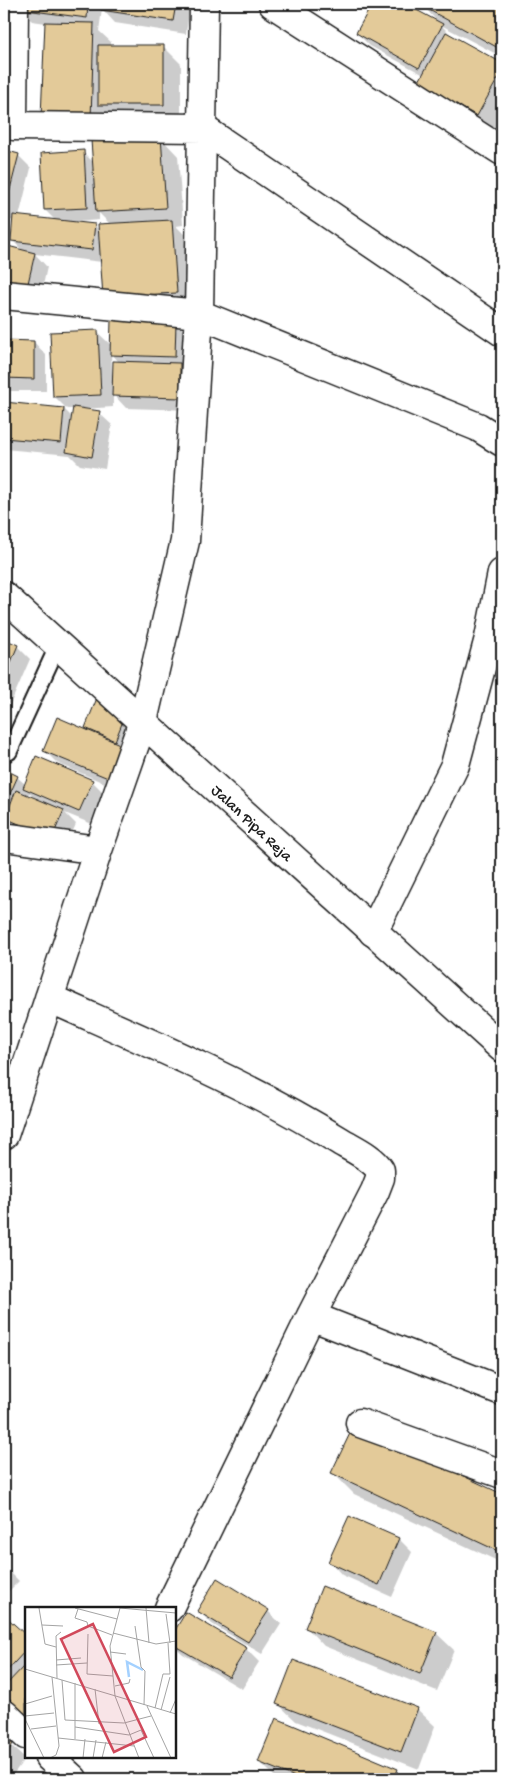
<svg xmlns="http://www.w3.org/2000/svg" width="506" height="1783" font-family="'Gochi Hand',sans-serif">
<rect width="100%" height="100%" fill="#fff"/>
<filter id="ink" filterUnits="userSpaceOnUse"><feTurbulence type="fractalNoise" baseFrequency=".02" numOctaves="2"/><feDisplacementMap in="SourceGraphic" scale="10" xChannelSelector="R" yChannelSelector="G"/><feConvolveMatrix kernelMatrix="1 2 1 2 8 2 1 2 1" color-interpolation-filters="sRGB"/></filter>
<g filter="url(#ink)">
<path fill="#0003" fill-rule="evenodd" d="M20 4H190L186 34 115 23 102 9 99 31 111 42V46H163L181 64V122L60 135 46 23 32 21 19 8Z
M374 4H403L440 24 422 5 423 4H497L502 7V57L441 25 455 39 502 64V145L437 101 424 75 370 46 357 33Z
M161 138 178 156 183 225 176 226 189 239 194 310 122 315 102 262 35 254 47 267 39 304 4 292V234L11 241 10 248 23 251 12 240 14 221 4 218V151L18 155 31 168 19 217 56 221 45 210 83 152 94 163ZM99 213 110 224 100 231 94 225 75 223V222L99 220Z
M176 323 189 336 192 410 126 408 113 394V407L82 409 99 413 112 425 105 469 80 465 70 455 4 449V403L65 409H64L73 418 74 409H67L54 396 97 332 112 346ZM111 353 119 362 114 375H112Z
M4 342H34L46 355V391H4Z
M4 640 17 646 30 659 10 705 4 702Z
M98 700 127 712 134 759 121 790 57 763 44 750 85 730Z
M4 771 17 777 26 785 92 781 105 794 92 824 65 813 76 824 65 850 4 822ZM29 793 36 799 27 796Z
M355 1427 502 1495V1563L354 1494 333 1473Z
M349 1517 399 1539 412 1552 392 1597 342 1575 330 1562Z
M4 1566 19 1581 5 1595 4 1594Z
M199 1611H268L281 1624 262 1654 212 1624Z
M4 1617 26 1637V1714L4 1691Z
M307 1628 436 1633 454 1650 437 1691 324 1646Z
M175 1633 246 1649 259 1662 242 1689 183 1654 175 1647Z
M278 1704 417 1709 435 1726 419 1769 296 1721Z
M4 1739 25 1758 10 1779H4Z
M259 1761 397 1771 406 1779H277Z"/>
<path fill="#e3ca99" stroke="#1c1c1c" d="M18 4H88L87 18 18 9Z
M102 4H176L173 21 101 10Z
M372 4H405L443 24 419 68 356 33Z
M421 4H499L502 5V50L420 5Z
M45 22 94 23 91 119 41 117Z
M446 32 502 63V71L477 116 418 83Z
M98 45H164V105H98Z
M502 116V142L492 136Z
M161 136 166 208 96 212 91 140Z
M4 150 19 154 5 209H4Z
M84 150 87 208 44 210 41 153Z
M13 215 95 224 92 250 11 241Z
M172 220 177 293 103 297 98 224Z
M4 245 35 253 26 292 4 287Z
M111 320 176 322 175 357 110 355Z
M98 330 101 395 53 397 50 332Z
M4 340 34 341V379L4 378Z
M113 361 180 363V398L112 396Z
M4 402 64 408 61 443 4 438Z
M73 407 100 411 92 457 66 452Z
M4 639 18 645 4 679Z
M97 698 127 711 115 741 85 728Z
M57 717 122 745 108 778 43 751Z
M36 756 93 780 79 812 23 788Z
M4 769 18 776 4 807Z
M16 790 64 810 52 838 5 818Z
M354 1425 502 1494V1553L331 1473Z
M349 1516 399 1538 379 1585 328 1562Z
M217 1578 269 1610 248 1642 197 1611Z
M322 1586 437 1632 420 1674 305 1628Z
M186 1612 247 1648 229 1677 175 1646V1630Z
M4 1615 26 1635V1650L4 1674Z
M293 1660 418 1708 401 1752 276 1704Z
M26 1664V1715L4 1693V1687Z
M276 1718 398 1769 394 1779H300L258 1762Z
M4 1738 13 1744 4 1757Z"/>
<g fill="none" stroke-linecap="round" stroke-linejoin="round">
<g stroke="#1c1c1c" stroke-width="19">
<path id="service" d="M9 752 58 645"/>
</g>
<g stroke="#1c1c1c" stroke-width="31">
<path id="minor" d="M14 4 13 126 202 128 502 332
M273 4 502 151
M4 295 199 314 478 427 502 442
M4 837 98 850
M373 932 455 765 489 638 502 573
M49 998C147 1042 248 1084 340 1141 353 1149 372 1157 380 1170V1178L375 1191 311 1316 169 1608
M4 1135 98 850 143 721 185 541 199 314 204 4
M311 1316 502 1391
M360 1423 502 1474
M4 1714 26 1735
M49 1757 73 1779"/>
</g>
<g stroke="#1c1c1c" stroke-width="31">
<path id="tertiary" d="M4 596 502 1048"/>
</g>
<use href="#service" stroke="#fff" stroke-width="15"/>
<use href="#minor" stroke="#fff" stroke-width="28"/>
<use href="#tertiary" stroke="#fff" stroke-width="28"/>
</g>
</g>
<g text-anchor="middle" stroke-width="4" stroke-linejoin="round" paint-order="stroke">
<g font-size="16" fill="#1c1c1c" stroke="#fff">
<text transform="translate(253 822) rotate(43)" y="6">Jalan Pipa Reja</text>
</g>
</g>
<g transform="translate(25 1607)">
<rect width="151" height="151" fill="#fff"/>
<path fill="none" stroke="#a4d1ff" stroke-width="2.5" d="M104 70 102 55 118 63"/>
<path fill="none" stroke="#a4a4a4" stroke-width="1" d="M14 1 20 37 31 40M50 1 92 12M95 1 85 39 90 89 114 151M95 1 151 6M121 1 124 36M53 2 50 11 62 15 63 19 87 28M141 7 145 36M17 18 38 19M110 19 116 60 120 64 119 98M88 26 131 37 151 34M63 27 62 67 88 69M85 45 101 47M31 53 56 51M31 58 62 56M0 62 151 107M32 71 31 29 36 25M37 73 40 113 99 116 126 109M50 76V132M90 79 104 76 105 72M70 82 74 117M0 97 27 89M122 99 146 151M130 101 138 67H145L143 36M136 103 145 70M145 106 151 92M0 109 29 106M0 112 19 151M50 120 104 128 116 123 129 151M6 122 31 119M33 131 109 139M25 151 31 148 34 139 27 70M58 151 60 132M68 151 71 133M77 151 81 135"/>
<path fill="#d1495b" fill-opacity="0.15" stroke="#d1495b" stroke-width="2.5" d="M68 17 121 130 89 145 36 32Z"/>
<rect width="151" height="151" fill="none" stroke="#1c1c1c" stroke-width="2.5"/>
</g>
<rect width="506" height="1783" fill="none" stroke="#fff" stroke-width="20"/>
<rect x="10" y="10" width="486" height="1763" fill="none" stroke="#1c1c1c" stroke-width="2" filter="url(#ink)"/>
</svg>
